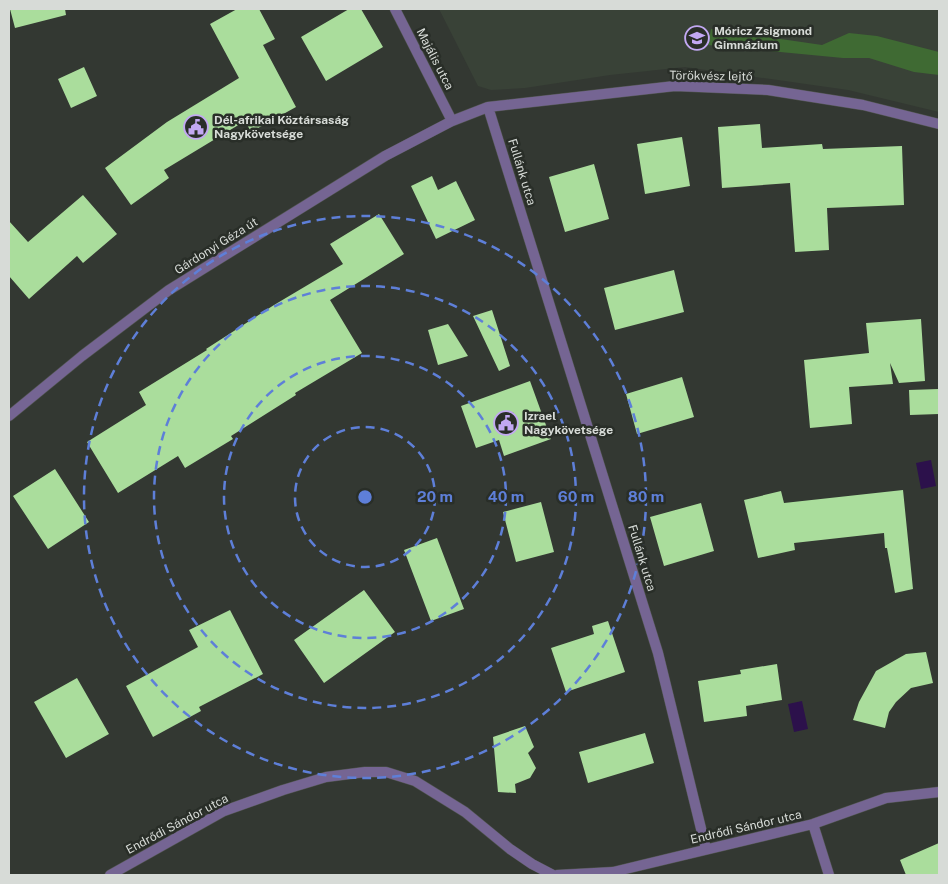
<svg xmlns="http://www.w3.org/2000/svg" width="948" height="884" font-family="'Public Sans',sans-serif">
<rect width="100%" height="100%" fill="#333832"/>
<path fill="#394237" d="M439 9H939V112L848 90 685 67 610 75 525 88 491 90 478 86Z"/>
<path fill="#3f6a33" d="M711 29 822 45 849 33 877 36 939 52V75L914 72 869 58H843L708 45Z"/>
<path fill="#2c114b" d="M931 460 936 486 921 489 916 463Z
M802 701 808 729 794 732 788 704Z"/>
<path fill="#aadd9c" d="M10 9H65L66 15 15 28Z
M237 9H259L275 39 263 45 296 107 251 132 245 121 164 170 169 178 131 205 105 168 167 122 239 78 210 24Z
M349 9H361L383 47 326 81 301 37Z
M84 67 97 96 71 108 58 79Z
M760 124 762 148 822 144 823 149 902 146 904 205 827 208 829 250 795 252 790 183 722 188 718 127Z
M682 137 690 186 645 194 637 144Z
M594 164 609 219 565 232 549 177Z
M432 176 438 190 456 181 475 220 436 239 411 186Z
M83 195 117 234 83 263 77 256 29 299 9 276V221L28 242Z
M379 214 404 254 330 300 362 353 295 393 296 395 231 436 233 439 185 468 178 456 118 493 87 442 146 405 139 392 207 350 206 349 274 305 343 264 330 244Z
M674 270 684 312 615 330 604 288Z
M492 310 510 366 499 371 473 316Z
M921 319 925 381 899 383 890 363 893 384 849 387 852 424 810 428 804 360 869 353 866 323Z
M448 324 468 356 438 365 428 330Z
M682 377 694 417 637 434 626 394Z
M530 381 551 439 504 456 499 440 476 448 461 406Z
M939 389V414L910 415 909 390Z
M55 469 89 522 48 549 13 496Z
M903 490 913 589 895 593 887 548H885L884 533 794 543 795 550 758 558 744 500 781 491 784 503Z
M541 502 554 552 516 562 503 512Z
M701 503 714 551 664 566 650 517Z
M437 538 464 609 431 621 404 550Z
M364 590 395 632 324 683 294 640Z
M230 610 263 674 199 707 201 711 153 737 126 686 198 647 189 630Z
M608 621 625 672 566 692 551 648 594 634 592 626Z
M926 652 933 683 911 688 896 702 889 712 885 728 853 720 859 702 876 671 906 654Z
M777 664 782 700 746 706 747 716 704 722 698 681 741 674 740 670Z
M77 678 109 734 66 758 34 702Z
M525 726 534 747 528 753 536 768 530 778 515 784 516 793 498 792 493 737Z
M645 733 654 763 588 783 579 752Z
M939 843V875H906L900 860Z"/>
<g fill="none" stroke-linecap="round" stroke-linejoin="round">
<g stroke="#515550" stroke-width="11">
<path id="minor" d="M395 9 452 121
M488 107 658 653 706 849
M9 416 82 356 169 290 385 156 452 121 488 107 675 86 768 90 863 105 939 124
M813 824 829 875
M110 875 224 811 283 790 326 777 365 772H386L415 781 465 812 510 849 532 864 553 875
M557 875 613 872 813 824 886 798 939 792"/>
</g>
<use href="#minor" stroke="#756593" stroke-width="10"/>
</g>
<g fill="none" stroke="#5e7fd8" stroke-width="2.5" stroke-dasharray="9 6">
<circle cx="365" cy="497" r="70"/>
<circle cx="365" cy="497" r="141"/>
<circle cx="365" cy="497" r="211"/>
<circle cx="365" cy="497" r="281"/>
</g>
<defs>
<g id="school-ring" transform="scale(1.25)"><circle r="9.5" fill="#292e28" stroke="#c2a8f2" stroke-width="1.5"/><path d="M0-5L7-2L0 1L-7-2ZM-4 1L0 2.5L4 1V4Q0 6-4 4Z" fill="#c2a8f2"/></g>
<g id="civic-ring" transform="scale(1.25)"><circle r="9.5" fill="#292e28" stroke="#c2a8f2" stroke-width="1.5"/><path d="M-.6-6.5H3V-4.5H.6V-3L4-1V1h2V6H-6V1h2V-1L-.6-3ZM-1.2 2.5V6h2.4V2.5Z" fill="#c2a8f2"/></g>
</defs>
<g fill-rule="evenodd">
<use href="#school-ring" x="697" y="38"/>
<use href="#civic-ring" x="196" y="127"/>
<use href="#civic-ring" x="506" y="423"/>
</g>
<g text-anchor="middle" stroke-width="5" stroke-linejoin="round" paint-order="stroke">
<g font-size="12" font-weight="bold" fill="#d7dbd7" stroke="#292e28" text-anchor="start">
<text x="714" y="35">Móricz Zsigmond<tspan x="714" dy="14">Gimnázium</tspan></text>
<text x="214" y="124">Dél-afrikai Köztársaság<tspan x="214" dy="14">Nagykövetsége</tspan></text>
<text x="524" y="420">Izrael<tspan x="524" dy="14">Nagykövetsége</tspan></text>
</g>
<g font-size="12" fill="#d7dbd7" stroke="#292e28">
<text transform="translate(435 59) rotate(63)" y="4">Majális utca</text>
<text transform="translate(711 76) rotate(1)" y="4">Törökvész lejtő</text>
<text transform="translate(522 172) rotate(73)" y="4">Fullánk utca</text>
<text transform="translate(216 246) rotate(-32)" y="4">Gárdonyi Géza út</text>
<text transform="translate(642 558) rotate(73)" y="4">Fullánk utca</text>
<text transform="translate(177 824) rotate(-28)" y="4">Endrődi Sándor utca</text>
<text transform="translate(746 827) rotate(-13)" y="4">Endrődi Sándor utca</text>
</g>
</g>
<circle cx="365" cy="497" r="8" fill="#5e7fd8" stroke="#292e28" stroke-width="2.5"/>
<g font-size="15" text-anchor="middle" font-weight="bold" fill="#5e7fd8" stroke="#292e28" stroke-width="5" stroke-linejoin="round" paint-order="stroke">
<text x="435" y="502">20 m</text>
<text x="506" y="502">40 m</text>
<text x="576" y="502">60 m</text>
<text x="646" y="502">80 m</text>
</g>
<rect width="948" height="884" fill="none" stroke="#d7dbd7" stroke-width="20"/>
</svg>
